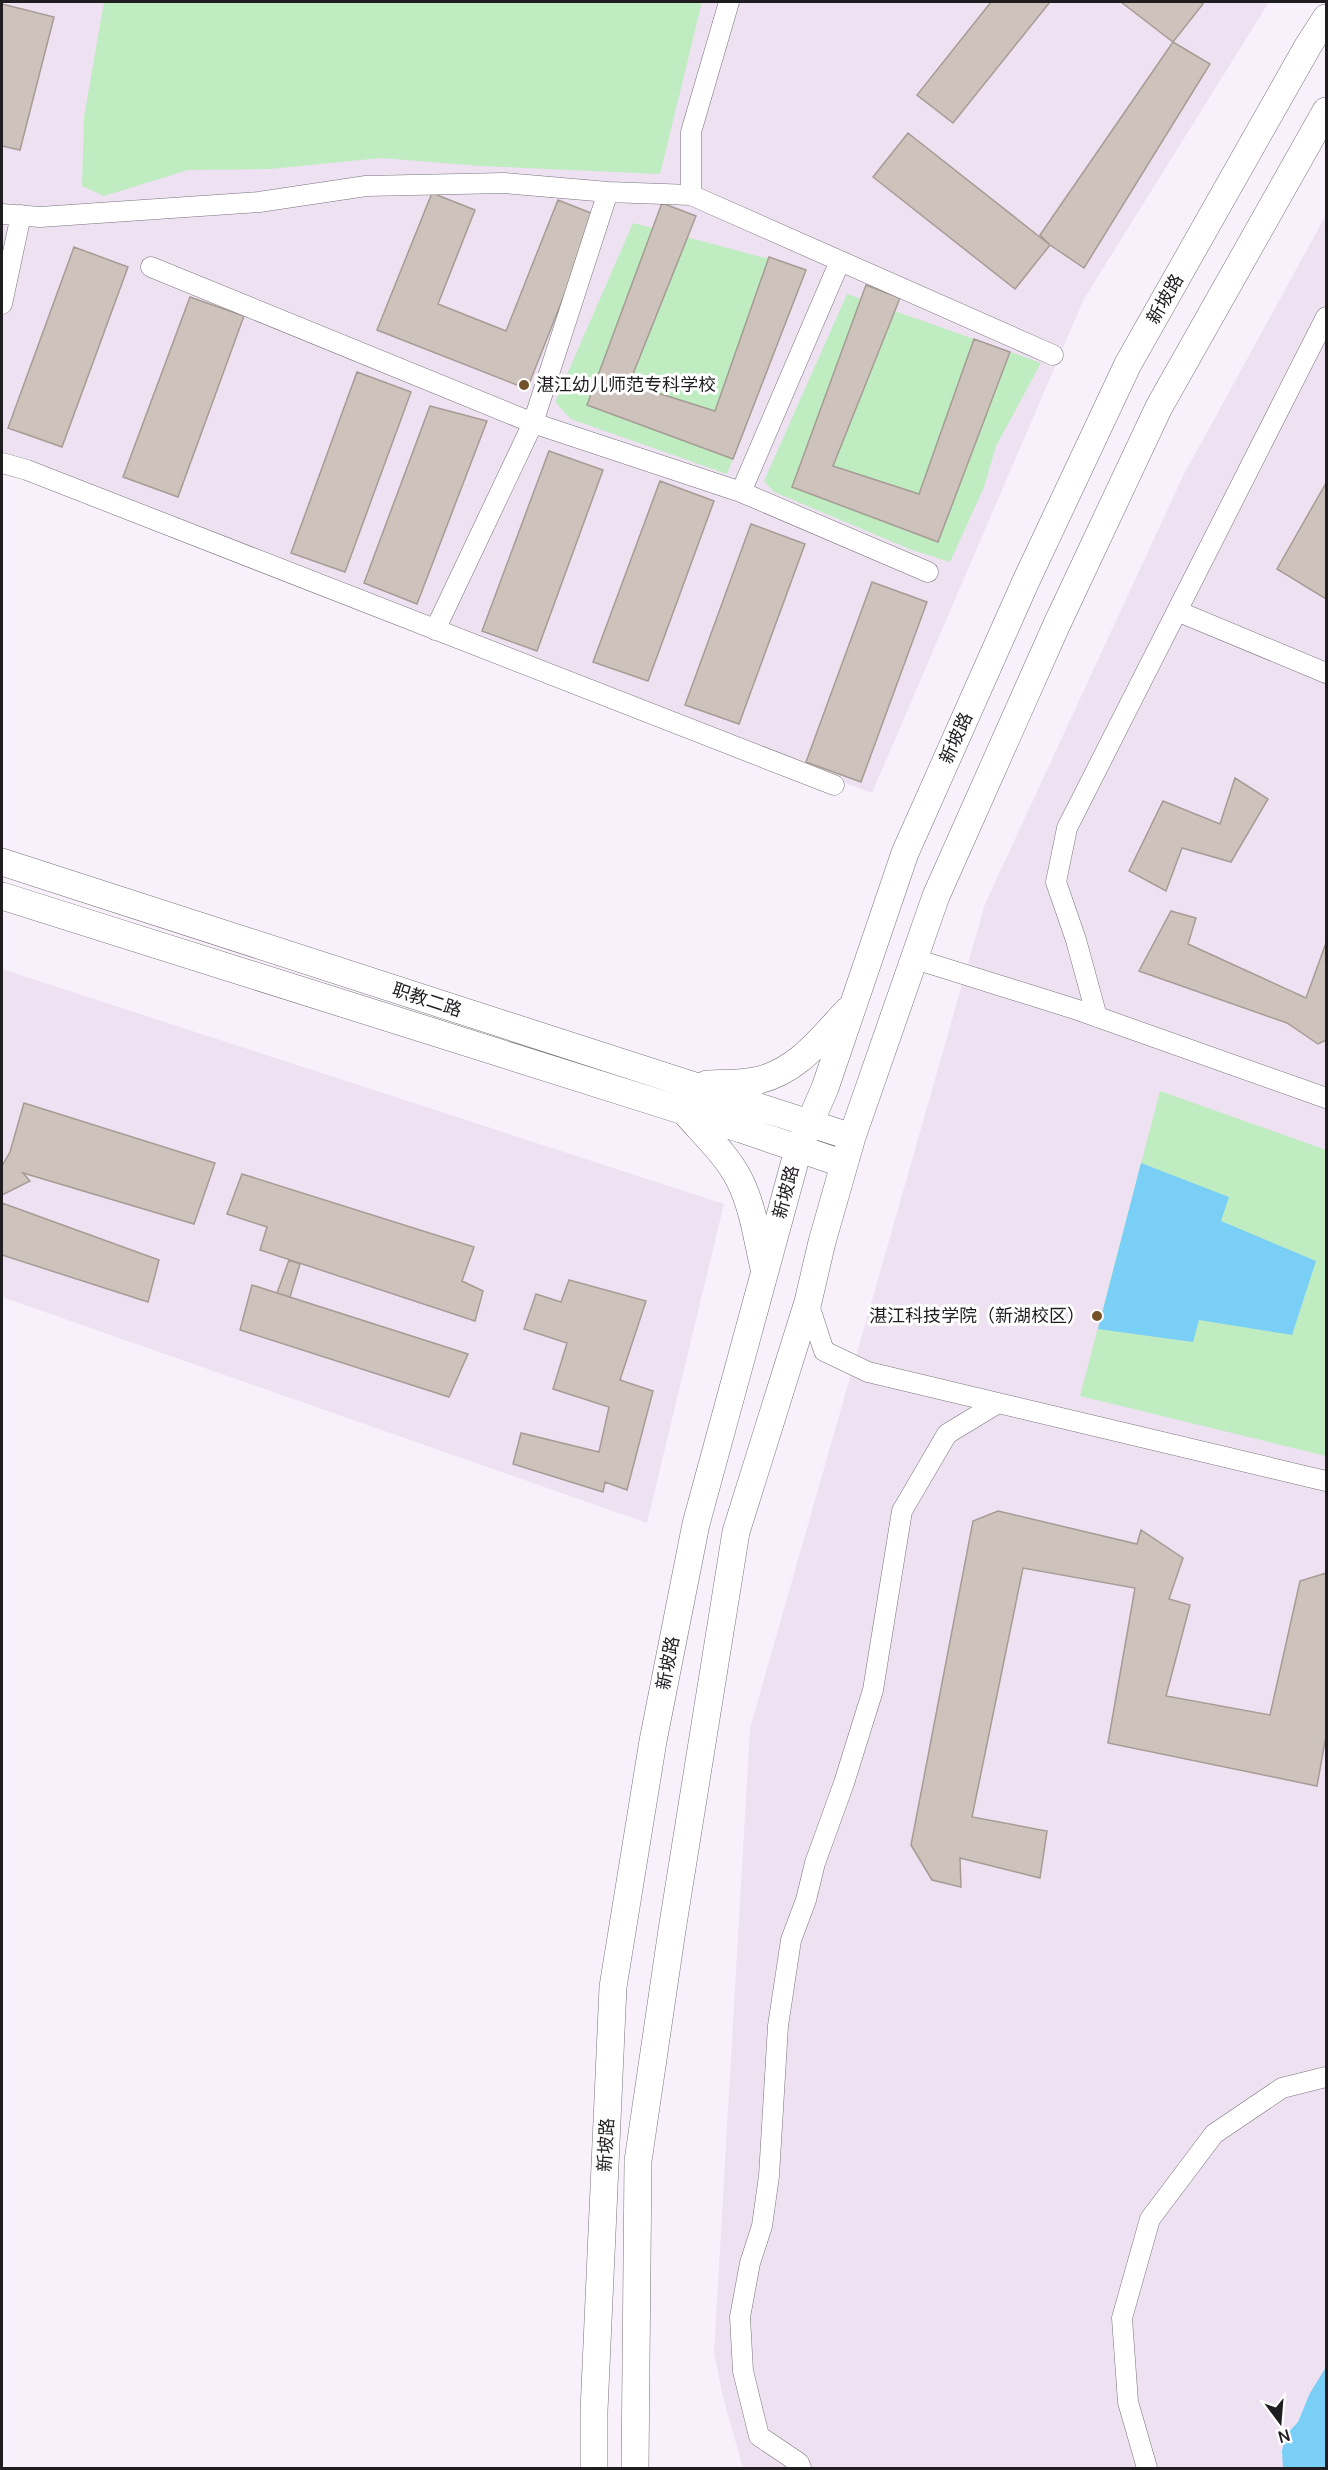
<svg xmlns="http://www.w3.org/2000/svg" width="1328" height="2470" font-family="Manrope,'Noto Sans SC',sans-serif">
<rect width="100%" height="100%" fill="#f8f1fb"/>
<path fill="#eee2f2" d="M2 2H1269L1084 299 872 793 2 471Z
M1326 215V2468H743L723 2397 714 2353 750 1728 985 904 1183 476Z
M2 969 724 1204 647 1523 2 1297Z"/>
<path fill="#bfecc0" d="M104 2H702L660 174 481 166 381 158 270 169 188 170 104 196 82 186 84 117Z
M633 223 807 269 727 474 571 419 555 402Z
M847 294 1041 363 996 446 984 487 950 562 912 550 774 492 764 481Z
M1160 1091 1326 1150V1456L1080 1396Z"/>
<path fill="#79cff6" d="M1141 1163 1229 1197 1221 1221 1316 1261 1292 1335 1199 1320 1193 1342 1098 1329Z
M1326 2367V2468H1283L1282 2451 1286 2435 1298 2422 1310 2393Z"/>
<path fill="#cec3bc" stroke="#a69b95" stroke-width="1.5" d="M991 2H1050L953 123 917 95Z
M1121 2H1200L1203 4 1173 42Z
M2 4 54 17 20 150 2 146Z
M1173 42 1210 64 1084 268 1050 245 1040 235Z
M908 133 1050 245 1015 289 873 177Z
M432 193 475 210 438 304 506 331 558 200 596 215 527 389 377 330Z
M662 203 696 216 629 384 715 411 769 257 806 270 733 459 587 405Z
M74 247 128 267 62 447 8 428Z
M866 285 900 298 833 466 919 494 974 339 1010 352 938 542 792 487Z
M190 297 244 316 178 497 123 477Z
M357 372 411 392 345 572 291 553Z
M430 406 487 421 417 604 364 583Z
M549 451 603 470 537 651 482 631Z
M660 481 714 501 648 681 593 662Z
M1326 483V599L1277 569Z
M751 524 805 544 739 724 685 705Z
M872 582 927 602 861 782 806 762Z
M1235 778 1268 799 1231 862 1182 848 1166 891 1129 871 1163 801 1220 824Z
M1171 911 1196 918 1188 944 1306 998 1326 943V1040L1318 1044 1287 1023 1139 971Z
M24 1103 215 1163 194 1224 23 1173 30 1181 2 1195V1166L10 1152Z
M242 1174 474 1247 462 1281 483 1291 475 1321 260 1250 267 1227 227 1214Z
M2 1203 159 1260 148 1302 2 1255Z
M289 1260 300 1264 290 1297 277 1293Z
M569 1280 646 1301 620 1380 653 1391 627 1490 605 1482 603 1492 513 1464 521 1433 599 1452 609 1407 553 1389 567 1343 524 1329 536 1294 561 1302Z
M252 1285 468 1354 449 1397 240 1330Z
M998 1511 1137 1544 1141 1530 1183 1558 1169 1599 1190 1605 1166 1696 1270 1715 1300 1581 1326 1573V1736L1317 1786 1108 1743 1135 1588 1023 1568 972 1817 1047 1831 1040 1878 960 1858 961 1887 932 1880 911 1845 973 1521Z"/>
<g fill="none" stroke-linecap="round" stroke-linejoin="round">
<g stroke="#79727b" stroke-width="21">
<path id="street" d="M691 195 1053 355
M2 214 40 217 259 202 366 186 504 183 608 192 691 195V132L729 2
M151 267 533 423 741 492 928 572
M2 304 21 215
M2 463 27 470 834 785
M741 492 840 261
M1177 611 1326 673
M435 630 533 423 608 192
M915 959 1078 1010 1326 1098
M1097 1017 1076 940 1056 882 1067 828 1326 317
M808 1302 824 1351 868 1372 1326 1481
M801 2468 799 2463 759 2436 743 2371 740 2317 750 2263 762 2226 769 2176 778 2026 791 1940 806 1900 815 1863 844 1783 873 1690 902 1511 947 1434 998 1403
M1147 2468 1128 2402 1122 2318 1150 2219 1214 2134 1282 2088 1326 2077"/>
</g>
<g stroke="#79727b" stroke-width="28">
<path id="secondary" d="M2 862 852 1137
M2 896 741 1129 844 1164
M707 1084C723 1083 739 1084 754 1081 795 1074 821 1039 847 1011
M684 1111C703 1133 726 1154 739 1179 753 1206 757 1239 764 1268
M594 2468V2411L613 1987 653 1741 696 1524 798 1150 825 1088 905 853 1026 581 1128 364 1308 46 1326 18
M635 2468 638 2161 672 1930 736 1532 808 1302 822 1242 852 1137 936 896 1057 624 1159 407 1326 111"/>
</g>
<use href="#street" stroke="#fff" stroke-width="20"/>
<use href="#secondary" stroke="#fff" stroke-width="27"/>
</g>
<g fill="#735229" stroke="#fff" stroke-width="2">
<circle cx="524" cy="385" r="6"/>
<circle cx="1097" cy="1316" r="6"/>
</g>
<g text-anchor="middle" stroke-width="6" stroke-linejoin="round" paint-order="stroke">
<g font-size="18" fill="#1f1d20" stroke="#fff">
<text transform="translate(1165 299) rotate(-60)" y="6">新坡路</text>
<text transform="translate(956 738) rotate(-66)" y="6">新坡路</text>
<text transform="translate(427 1000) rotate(18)" y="6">职教二路</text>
<text transform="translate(786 1192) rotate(-75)" y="6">新坡路</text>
<text transform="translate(668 1663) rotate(-79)" y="6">新坡路</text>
<text transform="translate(606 2145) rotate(-87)" y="6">新坡路</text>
</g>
<g font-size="18" fill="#1f1d20" stroke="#fff" text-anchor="start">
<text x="536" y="391">湛江幼儿师范专科学校</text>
<text x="1085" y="1322" text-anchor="end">湛江科技学院（新湖校区）</text>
</g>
</g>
<rect width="1328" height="2470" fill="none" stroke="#1f1d20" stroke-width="6"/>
<g transform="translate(1280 2422) rotate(164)" stroke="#ffffff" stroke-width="4.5" paint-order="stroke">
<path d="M0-4.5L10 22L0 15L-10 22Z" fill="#1f1d20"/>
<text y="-9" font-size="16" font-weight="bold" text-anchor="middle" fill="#1f1d20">N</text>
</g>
</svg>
